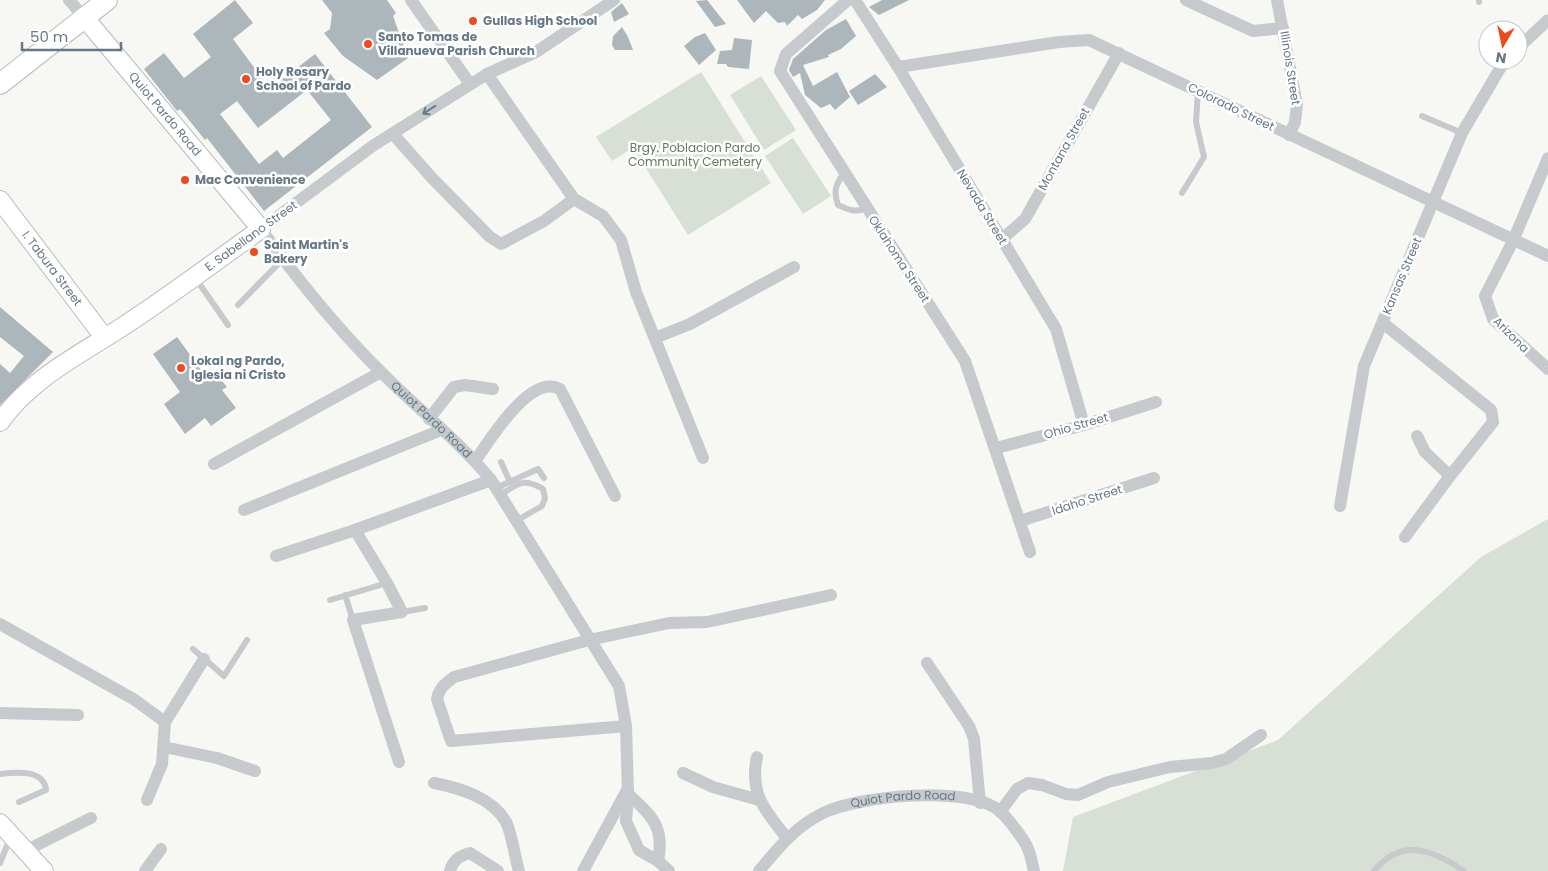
<svg xmlns="http://www.w3.org/2000/svg" width="1548" height="871" font-family="Poppins,sans-serif">
<rect width="100%" height="100%" fill="#f7f7f3"/>
<path fill="#d8dfd4" d="M701 72 771 183 688 235 633 148 612 161 596 137Z
M761 76 796 130 764 150 730 95Z
M793 138 831 196 803 214 765 156Z
M1548 519V871H1063L1073 817 1278 740 1481 557Z"/>
<path fill="#adb6bb" fill-rule="evenodd" d="M235 0 253 23 233 39 270 89 315 54 372 127 264 211 207 138 205 140 180 109 177 111 144 69 164 53 184 78 211 57 193 34ZM307 90 331 120 283 158 277 150 259 164 220 114 237 101 258 128Z
M322 0H387L396 13 393 16 408 58 377 80 343 56 324 33 330 29 332 13Z
M707 0 726 24 715 27 696 1Z
M737 0H825L817 10 802 19 798 15 787 26 785 22 778 23 766 11 754 23Z
M882 0H909L879 15 869 7Z
M622 3 629 14 614 22 611 12Z
M846 19 856 36 841 49 828 55 829 57 803 65 813 86 837 72 850 97 835 110 830 104 821 108 805 95 800 73 793 77 789 70 793 59 826 30Z
M622 27 628 37 633 50H615L612 45 613 36Z
M705 33 716 50 699 65 684 46 695 37Z
M734 38 752 40 749 69 728 67 726 64H717L720 51 732 50Z
M875 74 887 87 858 105 849 91Z
M0 307 53 352 0 405V364L10 373 24 356 0 337Z
M177 337 210 382 218 376 227 387 222 390 236 408 211 426 205 418 185 434 164 404 180 392 153 354Z"/>
<g fill="none" stroke-linecap="round" stroke-linejoin="round">
<g stroke="#b6bcc0" stroke-width="20">
<g id="secondary">
<path id="s3" d="M0 200 104 337"/>
<path d="M0 422C32 377 80 355 125 325 171 295 216 261 261 229L84 17"/>
<path d="M0 823 44 871"/>
</g>
</g>
<g stroke="#b9bdc1" stroke-width="22">
<path id="primary" d="M0 84 107 0"/>
</g>
<path stroke="#c6cacd" stroke-width="6" d="M1479 0V2
M1422 116 1462 133
M844 173C836 184 833 191 838 205 849 210 855 213 867 208
M1182 193 1204 157 1196 122 1198 91
M196 279 228 325
M238 305 283 259
M501 462 510 482
M496 488 538 469 544 478
M500 495C518 484 523 477 543 489L545 498 542 506 516 521
M345 595 353 620
M330 600 387 583
M402 612 425 608
M193 649 224 676 247 640
M0 774C15 772 44 769 46 790L19 802
M0 863 11 836
M1374 871C1402 837 1433 850 1464 871"/>
<g stroke="#c6cacd" stroke-width="12">
<path d="M69 0 84 17"/>
<path d="M411 0 470 84"/>
<path id="s1" d="M614 0 536 52 487 74 374 145 261 229C298 280 337 329 383 374 417 408 461 443 491 480L619 686 626 726 628 794 626 821 639 850 658 861"/>
<path d="M848 0 786 54 780 71 965 361 1030 552"/>
<path d="M855 0 898 67 1056 329 1084 425"/>
<path d="M1186 0 1253 31 1283 28"/>
<path d="M1277 0 1297 105 1295 122 1289 135"/>
<path d="M1518 48 1548 20"/>
<path d="M898 67 1059 42 1089 40 1548 256"/>
<path d="M487 74 574 199 603 216 621 240 636 292 703 458"/>
<path d="M393 134 432 178 490 237 501 244 544 221 574 199"/>
<path d="M1548 158 1513 241 1485 296 1493 319 1548 369"/>
<path d="M1002 239 1025 219 1119 53"/>
<path d="M1383 323 1491 410 1493 422 1450 476 1405 537"/>
<path d="M655 338 690 324 794 267"/>
<path d="M429 419 454 387 465 385 493 389"/>
<path d="M1417 436 1425 452 1450 476"/>
<path d="M996 448 1084 425 1156 402"/>
<path d="M475 461C490 440 530 373 560 389L615 496"/>
<path d="M214 464 381 372"/>
<path d="M1340 506 1364 366 1462 133 1505 60"/>
<path d="M244 510 441 430"/>
<path d="M1020 521 1154 478"/>
<path d="M355 530 387 583 402 612 353 620 399 762"/>
<path d="M276 556 355 530 491 480"/>
<path d="M0 624 135 700 165 722"/>
<path d="M927 663 969 726 974 739 980 803"/>
<path d="M0 713 78 715"/>
<path d="M626 726 451 741 437 699C439 688 445 684 454 677L589 640 669 623 707 622 831 595"/>
<path d="M164 747 217 758 255 771"/>
<path d="M757 757C749 794 765 810 786 837"/>
<path d="M683 773 713 787 759 800"/>
<path d="M434 783C459 788 492 797 506 822 512 834 515 858 519 871"/>
<path d="M628 794C652 816 665 827 658 861L669 871"/>
<path d="M147 800 162 764 165 722 204 659"/>
<path d="M1000 812 1017 789 1028 783 1042 785 1066 794 1078 795 1108 782 1170 767 1212 763 1226 759 1261 735"/>
<path d="M25 851 91 818"/>
<path d="M145 871 161 849"/>
<path d="M450 871C453 860 459 856 470 853L498 871"/>
<path d="M583 871 627 790"/>
<path id="s2" d="M759 871C779 847 795 827 823 813 858 796 970 784 1001 812 1008 819 1025 840 1028 849 1031 855 1032 864 1034 871"/>
</g>
<use href="#secondary" stroke="#fff" stroke-width="18"/>
<use href="#primary" stroke="#fff" stroke-width="20"/>
</g>
<defs><path id="oneway-shaft" d="M-6 0H5M1.5-3L5.5 0L1.5 3" fill="none" stroke-width="1.6" stroke-linecap="round" stroke-linejoin="round" transform="scale(1.25)"/></defs>
<use stroke="#697c8a" href="#oneway-shaft" transform="translate(429 110) rotate(147)"/>
<g fill="#f0491b" stroke="#fff" stroke-width="2">
<circle cx="473" cy="21" r="5"/>
<circle cx="368" cy="44" r="5"/>
<circle cx="246" cy="79" r="5"/>
<circle cx="185" cy="180" r="5"/>
<circle cx="254" cy="252" r="5"/>
<circle cx="181" cy="368" r="5"/>
</g>
<g text-anchor="middle" stroke-width="5" stroke-linejoin="round" paint-order="stroke">
<g font-size="12" font-weight="bold" fill="#647887" stroke="#fff" text-anchor="start">
<text x="483" y="25">Gullas High School</text>
<text x="378" y="41">Santo Tomas de<tspan x="378" dy="14">Villanueva Parish Church</tspan></text>
<text x="256" y="76">Holy Rosary<tspan x="256" dy="14">School of Pardo</tspan></text>
<text x="195" y="184">Mac Convenience</text>
<text x="264" y="249">Saint Martin's<tspan x="264" dy="14">Bakery</tspan></text>
<text x="191" y="365">Lokal ng Pardo,<tspan x="191" dy="14">Iglesia ni Cristo</tspan></text>
</g>
<g font-size="12" fill="#647887" stroke="#fff">
<text transform="translate(1290 68) rotate(81)" y="4">Illinois Street</text>
<text transform="translate(1231 107) rotate(26)" y="4">Colorado Street</text>
<text transform="translate(165 114) rotate(50)" y="4">Quiot Pardo Road</text>
<text transform="translate(1064 149) rotate(-61)" y="4">Montana Street</text>
<text transform="translate(982 207) rotate(59)" y="4">Nevada Street</text>
<text transform="translate(251 236) rotate(-36)" y="4">E. Sabellano Street</text>
<text transform="translate(899 259) rotate(57)" y="4">Oklahoma Street</text>
<text dy="4" stroke="none"><textPath href="#s3" startOffset="86">I. Tabura Street</textPath></text>
<text transform="translate(1402 276) rotate(-67)" y="4">Kansas Street</text>
<text transform="translate(1511 335) rotate(45)" y="4">Arizona</text>
<text dy="4" stroke="none"><textPath href="#s1" startOffset="678">Quiot Pardo Road</textPath></text>
<text transform="translate(1076 426) rotate(-16)" y="4">Ohio Street</text>
<text transform="translate(1087 500) rotate(-18)" y="4">Idaho Street</text>
<text dy="4" stroke="none"><textPath href="#s2" startOffset="169">Quiot Pardo Road</textPath></text>
</g>
<g font-size="12" fill="#65785f" stroke="#fff">
<text x="695" y="152">Brgy. Poblacion Pardo<tspan x="695" dy="14">Community Cemetery</tspan></text>
</g>
</g>
<g transform="translate(1503 45) rotate(189)"><circle r="24" fill="#ffffff" stroke="#c1c9cf"/>
<path d="M0-4L9 19L0 12L-9 19Z" fill="#f0491b"/>
<text y="-8" font-size="14" font-weight="bold" text-anchor="middle" fill="#647887">N</text>
</g>
<path d="M22 42v8h99v-8" fill="none" stroke="#647887" stroke-width="2.5"/>
<text x="30" y="42" font-size="15" fill="#647887" stroke="#ffffff" stroke-width="4" paint-order="stroke">50 m</text>
</svg>
